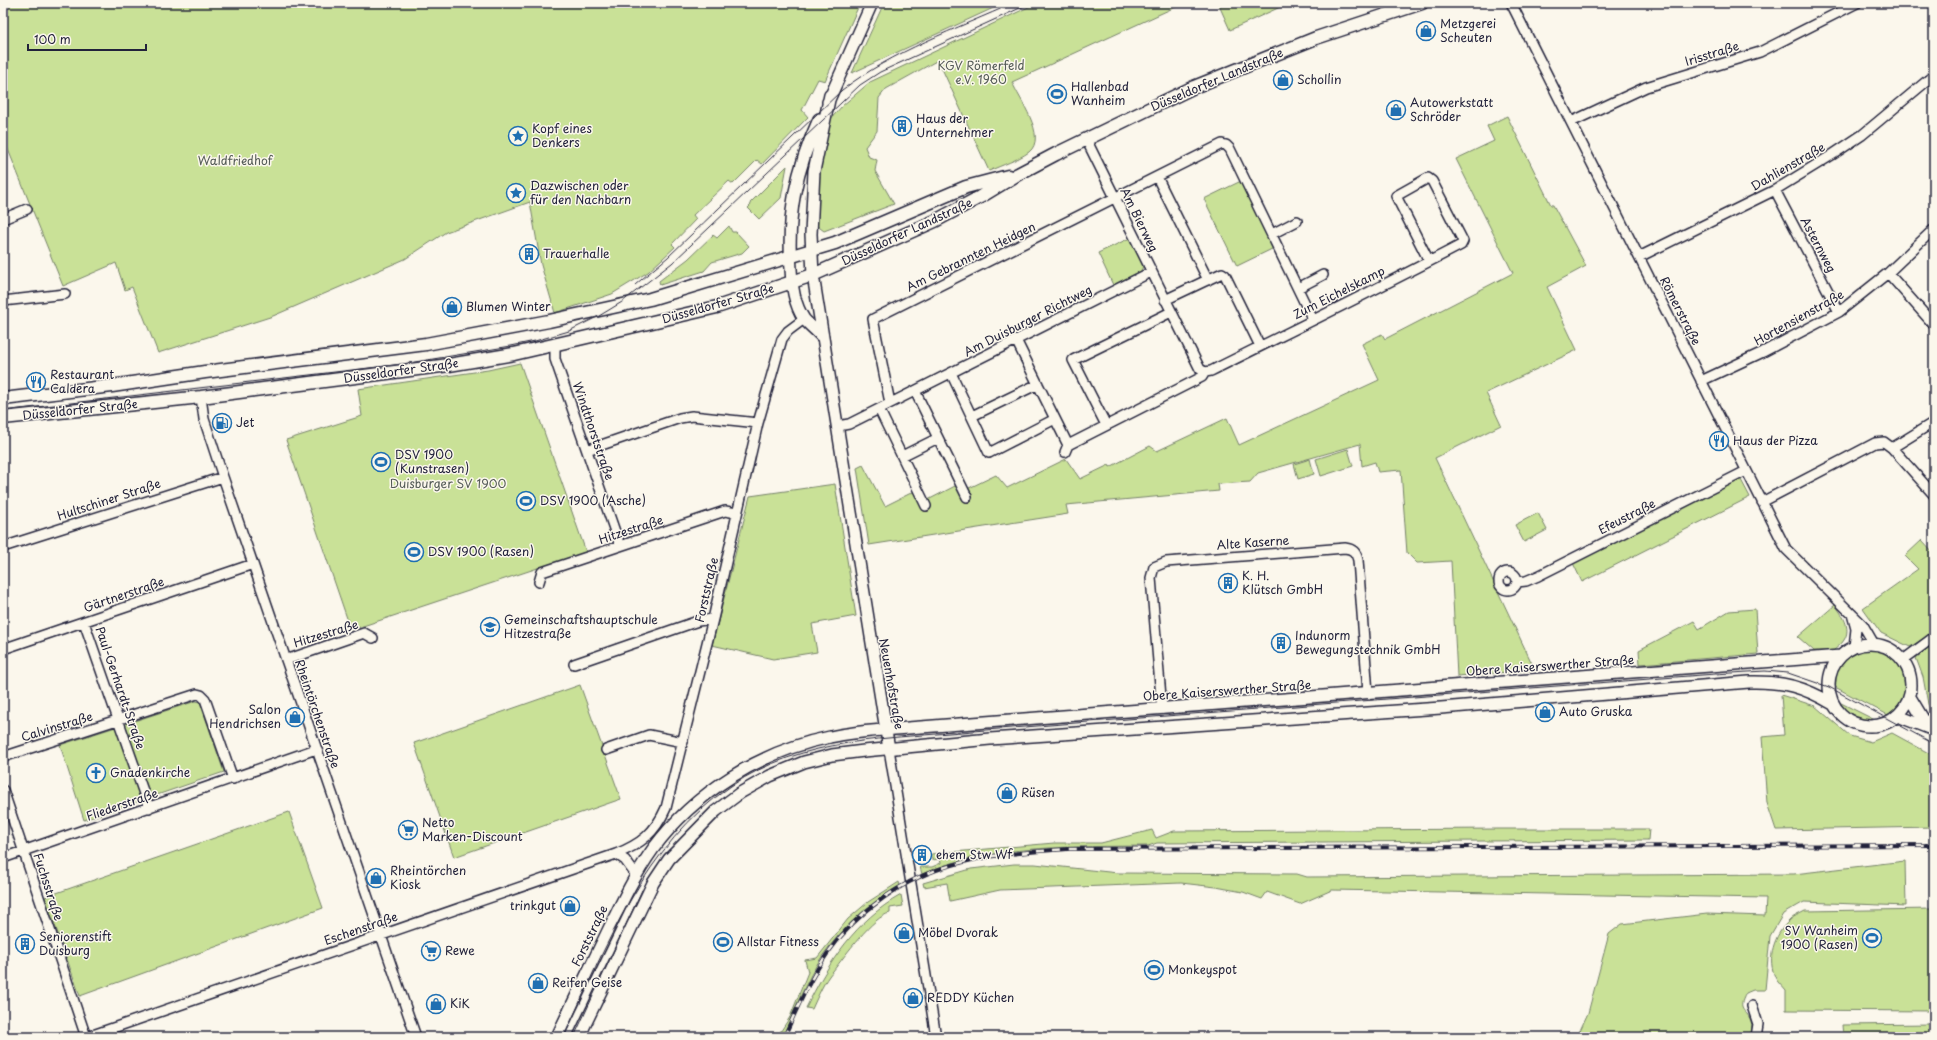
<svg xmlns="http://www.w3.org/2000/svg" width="1937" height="1040" font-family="'Playpen Sans',sans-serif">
<rect width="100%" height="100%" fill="#fbf7ec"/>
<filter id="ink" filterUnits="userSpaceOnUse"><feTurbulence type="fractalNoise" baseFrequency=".025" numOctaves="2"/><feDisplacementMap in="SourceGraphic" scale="8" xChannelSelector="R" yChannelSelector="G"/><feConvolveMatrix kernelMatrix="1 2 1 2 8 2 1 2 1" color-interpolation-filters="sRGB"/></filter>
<g filter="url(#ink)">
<path fill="#c9e197" stroke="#768269" d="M3 3H860L825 81 818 79 802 110 808 117 762 164 757 160 733 184 729 181 693 215 696 219 672 244 675 247 648 272 612 294 555 313 541 265 530 202 446 232 405 259 273 316 158 353 132 287 125 290 116 263 63 286 3 137Z
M884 3H999L1000 5 852 73Z
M1037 3H1184L1012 82C1019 99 1048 137 1029 152 1018 160 1002 165 989 171L938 60 886 89 879 98 877 131 865 147 869 157 877 160 875 171 894 204 824 231 816 225 821 160 829 121 842 106 870 82Z
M1218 3H1289L1230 30Z
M1507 116 1551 205H1553L1586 266 1547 287 1577 350 1486 393 1501 425 1435 458 1535 670 1457 676 1451 561 1417 563 1407 553 1401 470 1378 472 1375 462 1362 466 1360 444 1258 473 1250 482 1218 484 1219 491 1066 505 1068 514 869 545 857 468 863 465 885 506 915 491 926 501 957 485 967 489 996 475 1007 488 1066 459 1080 479 1109 465 1110 467 1150 446 1157 451 1227 418 1239 445 1379 380 1362 344 1382 334 1385 339 1513 273 1456 159 1494 141 1487 126Z
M787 166 781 198 759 219 748 208 751 205 750 203Z
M1241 181 1274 248 1237 266 1204 199Z
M729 226 732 232H736L749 246 742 253 712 262 704 271 660 285 659 281 688 259 713 235 717 238Z
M1130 238 1143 266 1141 271 1113 285 1098 253Z
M520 363 586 552 351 630 286 440 362 416 358 389 488 370Z
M1348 449 1353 466 1321 476 1316 459Z
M1310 459 1314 474 1298 479 1294 464Z
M1740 478 1750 497 1582 582 1573 563Z
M835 484 856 616 812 624 817 652 773 659 712 645 750 496Z
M1538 513 1547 530 1524 542 1515 525Z
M1922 540 1934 553V632L1910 647 1881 633 1863 608 1918 569 1905 556Z
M1835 605C1842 614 1852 628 1844 640 1842 644 1836 648 1833 651H1814L1798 637Z
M1755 609 1758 654 1640 664 1639 650 1694 621 1699 629 1729 611Z
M1934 643V717L1928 704 1923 677 1916 658Z
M1866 649C1870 650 1874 649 1878 650 1900 655 1909 681 1903 700 1900 707 1894 711 1888 715L1835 687C1835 665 1846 657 1866 649Z
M580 685 621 799 454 857 414 743Z
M1781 695 1815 706 1850 736 1871 742 1892 733 1934 756V827L1776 830 1767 803 1762 737 1784 735Z
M196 701 200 702 224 772 84 820 60 745Z
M1837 701 1875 720C1857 722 1846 716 1837 701Z
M289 812 323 908 80 996 45 897Z
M1499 829H1649L1648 840 1157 843 1148 846C1075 847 990 844 922 874L920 867H932L941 863 940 859 932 860 931 854 1054 843H1101L1152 830 1156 838 1174 831Z
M1905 861 1906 906 1804 902 1783 914 1770 936 1765 990H1753L1746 993C1736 1012 1746 1008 1751 1021 1753 1026 1751 1032 1751 1037H1577L1588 1013 1609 934 1622 924 1707 914 1765 916 1766 898 1332 890 1300 904 1267 892 1262 899 1243 892 1216 887 1181 883 1000 890 950 901 947 883 924 887 923 883 971 869 1014 864H1035L1118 873 1297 874 1307 877 1794 874Z
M899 882 900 886C870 903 843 927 823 955 806 980 795 1010 782 1037H777L790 1017 808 972 805 960 817 958 848 919 868 902Z
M901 895 903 906 890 908V913C873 916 844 957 833 971 824 981 818 996 812 1009L806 1008C828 963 856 920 901 895Z
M1933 909 1934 1011 1786 1010V991C1783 987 1778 983 1776 979 1766 959 1774 935 1789 921 1793 916 1800 914 1805 911Z
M1934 1024V1037H1843L1842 1025Z"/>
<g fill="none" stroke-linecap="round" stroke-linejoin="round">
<g stroke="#22223b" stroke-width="12">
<path id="minor" d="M1511 3 1786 549 1863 625 1874 644
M1571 122 1646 87 1760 52 1857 3
M1086 139 1198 365 1200 369 1205 372
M1157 177 1208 280
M1775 190 1839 312
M3 219 27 209
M1272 234 1297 221
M1639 257 1775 190 1832 155 1862 135 1934 75
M1888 273 1934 325
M1298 288 1323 275
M1165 300 1222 273 1225 275 1260 346
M3 301 65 294
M1016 340 1068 445
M555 345V359L620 546
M951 373 989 453 1055 419
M1701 381 1763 352 1839 312 1888 273 1934 229
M915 391 967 497
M201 397 204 419 223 477 416 1037
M890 403 873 319 1222 144 1226 145 1230 149 1313 320
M879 409 926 506
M972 416 1038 384
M1106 425 1073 360 1171 312
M838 426 849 424 1151 272
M1892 448 1934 495
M587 450 680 418 692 416 758 423
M1065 452 1068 445 1202 377 1205 372 1211 371C1295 329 1379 288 1461 245L1463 241 1432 181 1428 178 1396 196 1429 261
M902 456 938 438
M1762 502 1875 443 1884 442 1892 448 1934 422
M3 547 223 477
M1499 581a9 9 0 1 1 18 0a9 9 0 1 1-18 0Z
M539 582 542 572 725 511 737 513
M1517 582 1526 581 1538 576 1746 471
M1852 614 1856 629 1854 647
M84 622 149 808
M3 649 253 564
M286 660 364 633 373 638
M1903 660 1934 637
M574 664 698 621 713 619
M1162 709 1151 578 1154 567 1166 562 1345 548C1353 549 1356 552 1358 560L1368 693
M889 749 936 1037
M606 750 649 735 683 742
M3 757 197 694 201 695 205 699 233 779
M3 790 86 1037
M616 854 625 860 636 875
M3 858 316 749
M1752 1006 1758 1024 1756 1037
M87 1037 616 854C641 844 655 833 666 808L713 619 758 423 782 339 788 331 804 319"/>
</g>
<g stroke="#22223b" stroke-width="14">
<path id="tertiary" d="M830 95 814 171 811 234 813 275 889 749
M828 102 872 3
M819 119C796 170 787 213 791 269 792 286 794 304 804 319 809 325 816 330 821 336
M1829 685a41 41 0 1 1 82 0a41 41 0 1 1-82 0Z
M1910 697 1928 727
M1898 716 1934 730
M557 1037C572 1004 588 972 604 939 619 908 633 877 653 849 695 792 761 751 830 737 856 731 882 730 908 728L1840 656
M579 1037 653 883 669 859 716 811 740 793 770 776 804 762 832 755 864 751 990 739 1441 708 1749 682C1783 681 1804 687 1833 704"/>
</g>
<g stroke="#22223b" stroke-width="15">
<path id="secondary" d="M3 399 112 386 205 372 426 344 549 321 650 299 835 243 966 187 1008 176
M3 418 201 397 449 365 514 354 717 307 813 275 935 221 980 197 1018 174 1056 154 1194 87 1316 38 1422 3"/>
</g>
<use href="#minor" stroke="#fbf7ec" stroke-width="9"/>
<use href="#tertiary" stroke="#fbf7ec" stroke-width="11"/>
<use href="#secondary" stroke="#fbf7ec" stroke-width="12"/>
<path stroke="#22223b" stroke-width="1" d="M635 285 668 257 842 90C893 51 956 29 1014 3
M3 411 403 364 511 346 535 341 569 331 599 316 622 302 672 263 860 85 880 72 1031 3
M564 1037C606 945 645 845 731 786 803 737 889 739 973 731 1063 724 1153 717 1244 710 1357 701 1470 693 1583 684 1643 680 1704 674 1765 671L1788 673 1829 687 1934 744
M574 1037 642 890"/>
<g stroke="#22223b" stroke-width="4">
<path id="rail" d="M784 1037C797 1009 809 980 827 954 857 911 905 877 956 864 991 854 1030 852 1067 849L1934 845"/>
</g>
<use href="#rail" stroke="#fbf7ec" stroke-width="2.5" stroke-dasharray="8" stroke-linecap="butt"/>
</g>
</g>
<defs>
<g id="shop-ring" transform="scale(1)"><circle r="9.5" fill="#fbf7ec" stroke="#1f6fb2" stroke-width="1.5"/><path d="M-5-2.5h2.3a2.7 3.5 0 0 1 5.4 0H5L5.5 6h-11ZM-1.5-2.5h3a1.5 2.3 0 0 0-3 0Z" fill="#1f6fb2"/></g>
<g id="stadium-ring" transform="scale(1)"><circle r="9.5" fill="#fbf7ec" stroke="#1f6fb2" stroke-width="1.5"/><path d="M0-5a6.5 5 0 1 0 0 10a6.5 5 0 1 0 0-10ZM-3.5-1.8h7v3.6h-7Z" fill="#1f6fb2"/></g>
<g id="building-ring" transform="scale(1)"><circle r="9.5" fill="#fbf7ec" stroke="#1f6fb2" stroke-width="1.5"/><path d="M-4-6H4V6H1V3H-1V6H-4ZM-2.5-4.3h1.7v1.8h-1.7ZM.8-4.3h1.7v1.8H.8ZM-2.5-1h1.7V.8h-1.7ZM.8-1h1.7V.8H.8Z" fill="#1f6fb2"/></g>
<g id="sight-ring" transform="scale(1)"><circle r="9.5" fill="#fbf7ec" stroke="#1f6fb2" stroke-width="1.5"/><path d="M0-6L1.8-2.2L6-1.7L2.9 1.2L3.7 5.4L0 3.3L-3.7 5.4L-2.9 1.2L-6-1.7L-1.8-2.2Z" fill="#1f6fb2"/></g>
<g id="restaurant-ring" transform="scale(1)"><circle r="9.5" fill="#fbf7ec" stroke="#1f6fb2" stroke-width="1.5"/><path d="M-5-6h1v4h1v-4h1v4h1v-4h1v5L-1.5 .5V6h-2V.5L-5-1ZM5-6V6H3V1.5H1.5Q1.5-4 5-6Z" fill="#1f6fb2"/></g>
<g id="fuel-ring" transform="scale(1)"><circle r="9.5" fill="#fbf7ec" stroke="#1f6fb2" stroke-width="1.5"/><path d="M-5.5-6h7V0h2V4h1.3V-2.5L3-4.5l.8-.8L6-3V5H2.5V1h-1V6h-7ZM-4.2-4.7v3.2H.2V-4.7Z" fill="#1f6fb2"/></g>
<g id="school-ring" transform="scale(1)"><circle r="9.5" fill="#fbf7ec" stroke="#1f6fb2" stroke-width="1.5"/><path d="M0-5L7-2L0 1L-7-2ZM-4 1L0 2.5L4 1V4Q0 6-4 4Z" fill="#1f6fb2"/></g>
<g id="church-ring" transform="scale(1)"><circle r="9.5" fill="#fbf7ec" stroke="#1f6fb2" stroke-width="1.5"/><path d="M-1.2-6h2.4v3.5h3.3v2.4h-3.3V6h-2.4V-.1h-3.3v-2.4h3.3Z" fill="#1f6fb2"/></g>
<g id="supermarket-ring" transform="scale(1)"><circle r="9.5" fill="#fbf7ec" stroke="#1f6fb2" stroke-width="1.5"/><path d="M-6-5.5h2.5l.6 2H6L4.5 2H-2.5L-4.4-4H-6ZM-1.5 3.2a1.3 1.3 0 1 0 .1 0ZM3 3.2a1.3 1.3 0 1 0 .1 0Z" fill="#1f6fb2"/></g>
</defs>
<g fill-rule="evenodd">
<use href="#shop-ring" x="1426" y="31"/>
<use href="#shop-ring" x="1283" y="80"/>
<use href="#stadium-ring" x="1057" y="94"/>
<use href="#shop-ring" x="1396" y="110"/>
<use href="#building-ring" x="902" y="126"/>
<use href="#sight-ring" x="518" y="136"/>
<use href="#sight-ring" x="516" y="193"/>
<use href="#building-ring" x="529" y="254"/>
<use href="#shop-ring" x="452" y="307"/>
<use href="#restaurant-ring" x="36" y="382"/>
<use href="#fuel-ring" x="222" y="423"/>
<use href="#restaurant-ring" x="1719" y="441"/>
<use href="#stadium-ring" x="381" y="462"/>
<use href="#stadium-ring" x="526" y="501"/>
<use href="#stadium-ring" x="414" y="552"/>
<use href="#building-ring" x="1228" y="583"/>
<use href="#school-ring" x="490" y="627"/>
<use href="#building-ring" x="1281" y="643"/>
<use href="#shop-ring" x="1545" y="712"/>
<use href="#shop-ring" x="295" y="717"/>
<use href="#church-ring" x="96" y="773"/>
<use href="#shop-ring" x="1007" y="793"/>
<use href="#supermarket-ring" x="408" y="830"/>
<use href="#building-ring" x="922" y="855"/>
<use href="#shop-ring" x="376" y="878"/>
<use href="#shop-ring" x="570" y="906"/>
<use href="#shop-ring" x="904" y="933"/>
<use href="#stadium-ring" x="1872" y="938"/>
<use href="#stadium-ring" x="723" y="942"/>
<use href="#building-ring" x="25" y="944"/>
<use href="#supermarket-ring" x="431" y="951"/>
<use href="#stadium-ring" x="1154" y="970"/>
<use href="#shop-ring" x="538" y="983"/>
<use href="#shop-ring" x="913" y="998"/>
<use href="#shop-ring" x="436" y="1004"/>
</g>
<g text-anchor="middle" stroke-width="3" stroke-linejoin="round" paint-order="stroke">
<g font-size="12" fill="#22223b" stroke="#fbf7ec" text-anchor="start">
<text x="1440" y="28">Metzgerei<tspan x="1440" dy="14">Scheuten</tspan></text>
<text x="1297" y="84">Schollin</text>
<text x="1071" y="91">Hallenbad<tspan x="1071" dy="14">Wanheim</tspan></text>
<text x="1410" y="107">Autowerkstatt<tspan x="1410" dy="14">Schröder</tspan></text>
<text x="916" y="123">Haus der<tspan x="916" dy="14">Unternehmer</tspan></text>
<text x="532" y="133">Kopf eines<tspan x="532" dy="14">Denkers</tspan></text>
<text x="530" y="190">Dazwischen oder<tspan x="530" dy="14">für den Nachbarn</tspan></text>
<text x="543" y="258">Trauerhalle</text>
<text x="466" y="311">Blumen Winter</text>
<text x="50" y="379">Restaurant<tspan x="50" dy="14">Caldera</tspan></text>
<text x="236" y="427">Jet</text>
<text x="1733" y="445">Haus der Pizza</text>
<text x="395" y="459">DSV 1900<tspan x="395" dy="14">(Kunstrasen)</tspan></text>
<text x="540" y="505">DSV 1900 (Asche)</text>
<text x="428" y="556">DSV 1900 (Rasen)</text>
<text x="1242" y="580">K. H.<tspan x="1242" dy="14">Klütsch GmbH</tspan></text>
<text x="504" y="624">Gemeinschaftshauptschule<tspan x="504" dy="14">Hitzestraße</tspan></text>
<text x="1295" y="640">Indunorm<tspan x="1295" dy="14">Bewegungstechnik GmbH</tspan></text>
<text x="281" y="714" text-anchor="end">Salon<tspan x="281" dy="14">Hendrichsen</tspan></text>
<text x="1559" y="716">Auto Gruska</text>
<text x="110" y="777">Gnadenkirche</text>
<text x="1021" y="797">Rüsen</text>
<text x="422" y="827">Netto<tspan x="422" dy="14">Marken-Discount</tspan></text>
<text x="936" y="859">ehem Stw Wf</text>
<text x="390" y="875">Rheintörchen<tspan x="390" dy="14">Kiosk</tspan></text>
<text x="556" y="910" text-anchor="end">trinkgut</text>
<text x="1858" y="935" text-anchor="end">SV Wanheim<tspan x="1858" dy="14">1900 (Rasen)</tspan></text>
<text x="918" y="937">Möbel Dvorak</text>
<text x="39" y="941">Seniorenstift<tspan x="39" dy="14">Duisburg</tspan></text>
<text x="737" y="946">Allstar Fitness</text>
<text x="445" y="955">Rewe</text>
<text x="1168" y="974">Monkeyspot</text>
<text x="552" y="987">Reifen Geise</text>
<text x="927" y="1002">REDDY Küchen</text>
<text x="450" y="1008">KiK</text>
</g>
<g font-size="12" fill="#22223b" stroke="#fbf7ec">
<text transform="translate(1712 54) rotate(-17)" y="4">Irisstraße</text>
<text transform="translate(1217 80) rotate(-23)" y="4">Düsseldorfer Landstraße</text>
<text transform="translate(1788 167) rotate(-30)" y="4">Dahlienstraße</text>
<text transform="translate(1139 220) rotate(64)" y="4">Am Bierweg</text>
<text transform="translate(907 232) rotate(-25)" y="4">Düsseldorfer Landstraße</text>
<text transform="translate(1818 245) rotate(62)" y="4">Asternweg</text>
<text transform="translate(971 257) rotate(-26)" y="4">Am Gebrannten Heidgen</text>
<text transform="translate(1339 293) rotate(-27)" y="4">Zum Eichelskamp</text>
<text transform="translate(718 304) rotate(-16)" y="4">Düsseldorfer Straße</text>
<text transform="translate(1680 311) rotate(63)" y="4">Römerstraße</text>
<text transform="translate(1799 318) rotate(-29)" y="4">Hortensienstraße</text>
<text transform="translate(1028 321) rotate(-27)" y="4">Am Duisburger Richtweg</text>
<text transform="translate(401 371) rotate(-8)" y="4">Düsseldorfer Straße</text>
<text transform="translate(80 410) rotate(-6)" y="4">Düsseldorfer Straße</text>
<text transform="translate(593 431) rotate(71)" y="4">Windthorststraße</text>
<text transform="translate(109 500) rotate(-18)" y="4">Hultschiner Straße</text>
<text transform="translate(1627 517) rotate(-27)" y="4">Efeustraße</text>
<text transform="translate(631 530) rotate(-18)" y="4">Hitzestraße</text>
<text transform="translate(1253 543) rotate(-4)" y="4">Alte Kaserne</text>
<text transform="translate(707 590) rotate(-77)" y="4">Forststraße</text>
<text transform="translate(124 595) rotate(-19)" y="4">Gärtnerstraße</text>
<text transform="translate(326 634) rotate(-17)" y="4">Hitzestraße</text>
<text transform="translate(1550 666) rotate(-4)" y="4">Obere Kaiserswerther Straße</text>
<text transform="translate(891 684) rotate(80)" y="4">Neuenhofstraße</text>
<text transform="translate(120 688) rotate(71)" y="4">Paul-Gerhardt-Straße</text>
<text transform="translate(1227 691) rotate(-4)" y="4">Obere Kaiserswerther Straße</text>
<text transform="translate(317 714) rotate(71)" y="4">Rheintörchenstraße</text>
<text transform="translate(57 727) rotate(-17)" y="4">Calvinstraße</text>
<text transform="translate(122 805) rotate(-19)" y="4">Fliederstraße</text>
<text transform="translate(48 887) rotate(72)" y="4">Fuchsstraße</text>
<text transform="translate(361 929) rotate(-19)" y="4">Eschenstraße</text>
<text transform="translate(590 936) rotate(-64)" y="4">Forststraße</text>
</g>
<g font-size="12" fill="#545b57" stroke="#fbf7ec">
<text x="981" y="70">KGV Römerfeld<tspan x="981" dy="14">e.V. 1960</tspan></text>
<text x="235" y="165">Waldfriedhof</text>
<text x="448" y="488">Duisburger SV 1900</text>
</g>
</g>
<rect width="1937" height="1040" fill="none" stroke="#fbf7ec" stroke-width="16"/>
<rect x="8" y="8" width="1921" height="1024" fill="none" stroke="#22223b" stroke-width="1.5" filter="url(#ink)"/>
<path d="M28 44v6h118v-6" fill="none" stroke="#22223b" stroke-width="2"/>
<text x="34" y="44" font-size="12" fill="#22223b" stroke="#fbf7ec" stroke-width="3" paint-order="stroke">100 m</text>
</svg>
